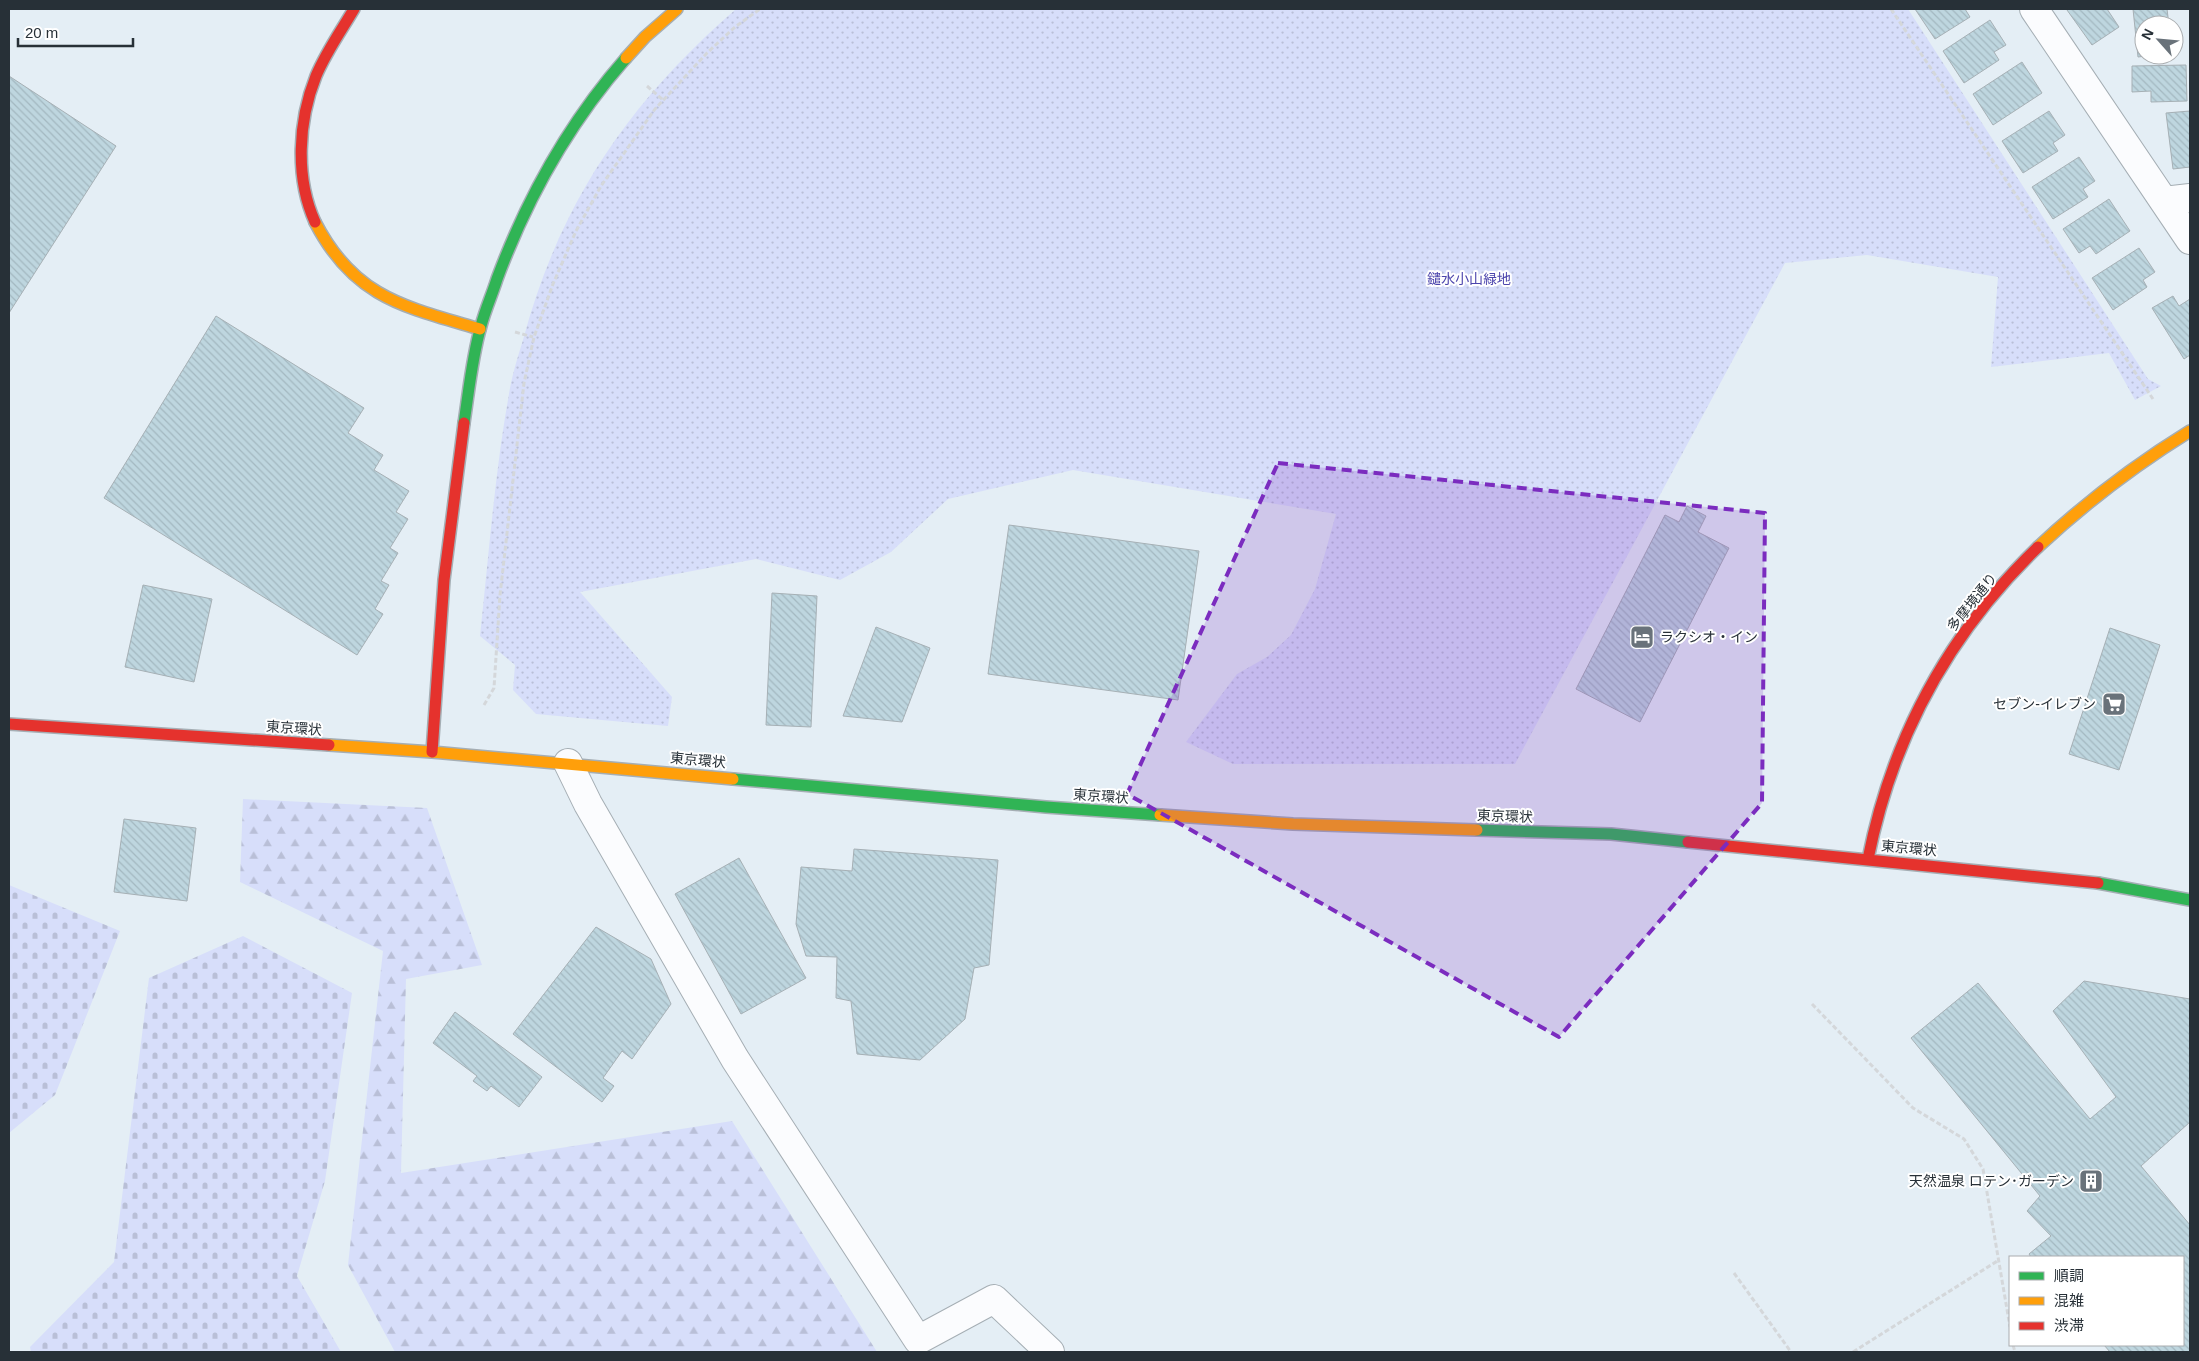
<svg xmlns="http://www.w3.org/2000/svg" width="2199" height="1361" font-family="Arial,'Noto Sans JP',sans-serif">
<defs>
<pattern id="forest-firs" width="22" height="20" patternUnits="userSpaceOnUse" patternTransform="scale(1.25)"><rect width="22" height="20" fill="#d7defa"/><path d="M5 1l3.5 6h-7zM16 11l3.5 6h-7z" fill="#b9bfd7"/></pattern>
<pattern id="cemetery-stones" width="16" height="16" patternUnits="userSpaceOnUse" patternTransform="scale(1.25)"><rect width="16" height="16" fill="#d7defa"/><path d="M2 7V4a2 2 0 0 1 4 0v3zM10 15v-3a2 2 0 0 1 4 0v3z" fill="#b9bfd7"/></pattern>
<pattern id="park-dots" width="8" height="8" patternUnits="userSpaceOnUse" patternTransform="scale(1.25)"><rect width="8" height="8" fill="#d7defa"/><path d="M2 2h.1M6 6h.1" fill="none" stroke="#b9bfd7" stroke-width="1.8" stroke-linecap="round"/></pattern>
<pattern id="building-back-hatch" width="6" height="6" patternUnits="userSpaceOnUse" patternTransform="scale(1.25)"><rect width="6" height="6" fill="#bed6df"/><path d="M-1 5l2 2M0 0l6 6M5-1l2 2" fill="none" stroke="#a3b8c0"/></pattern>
</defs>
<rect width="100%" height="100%" fill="#e4eef5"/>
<path fill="url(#forest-firs)" d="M243 799 427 808 482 965 406 979 401 1173 732 1121 877 1352H395L348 1265 383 951 240 882Z"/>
<path fill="url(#cemetery-stones)" d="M9 885 120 931 55 1095 9 1133Z
M243 936 352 993 325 1181 297 1276 341 1352H31L30 1347 114 1262 149 978Z"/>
<path fill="url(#park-dots)" d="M736 9H1908L2148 379 2161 386 2135 400 2109 353 1991 367 1998 277 1867 255 1785 263 1515 764H1233L1186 742 1237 674 1267 657 1291 635 1315 589 1336 514 1073 470 948 499 891 552 840 580 756 559 580 592 672 697 668 726 536 714 513 690 515 665 480 636C489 553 495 470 510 388 513 372 518 356 523 340 560 202 629 102 736 9Z"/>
<path fill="url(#building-back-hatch)" stroke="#a6b0b5" d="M1915 9H1965L1970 17 1935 39Z
M2068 9H2107L2119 27 2092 45 2067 10Z
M2133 9H2167L2169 25H2144V55H2154L2138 57Z
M1990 20 2006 45 1994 52 1999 60 1964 83 1943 51Z
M2022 62 2042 93 1993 125 1973 94Z
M2186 65 2187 101 2151 102V91L2132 92V66Z
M9 76 116 146 9 313Z
M2049 111 2065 135 2053 143 2058 151 2023 173 2002 141Z
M2190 111V167L2173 169 2166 113Z
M2079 157 2095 181 2083 189 2088 197 2053 219 2032 187Z
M2109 199 2130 231 2096 254 2090 246 2079 253 2063 229Z
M2139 248 2155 272 2143 280 2147 287 2113 310 2092 278Z
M2173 296 2179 306 2190 299V355L2184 359 2152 308Z
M216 316 364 408 348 433 383 455 374 470 409 491 396 512 408 519 390 548 398 553 381 581 389 585 375 609 383 614 357 655 104 498Z
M1687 506 1706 516 1698 532 1729 548 1640 722 1576 689 1665 515 1679 522Z
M1009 525 1199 551 1178 700 988 674Z
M143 585 212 599 194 682 125 667Z
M772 593 817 596 811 727 766 725Z
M876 627 930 648 902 722 843 716Z
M2110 628 2160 645 2119 770 2069 754Z
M124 819 196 828 187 901 114 892Z
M854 849 998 860 989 965 974 968 965 1019 920 1060 857 1054 851 1001 836 998 837 957 806 956 796 924 801 867 852 871Z
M739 858 806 978 741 1014 675 894Z
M596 927 651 959 671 1004 632 1059 622 1051 603 1078 614 1086 602 1102 513 1034Z
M2084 981 2190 999V1122L2141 1166 2190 1225V1352H2110L2104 1345H2183V1257H2031L2029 1254 2051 1236 2027 1211 2040 1196 1911 1038 1978 983 2090 1119 2116 1097 2053 1011Z
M455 1012 542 1077 519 1107 491 1086 487 1091 473 1081 477 1076 433 1043Z"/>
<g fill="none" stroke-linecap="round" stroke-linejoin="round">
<g stroke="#a5aeb4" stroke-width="30">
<path id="street" d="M2034 9 2190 240
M2164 201 2190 198
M568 763 588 804 735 1059 918 1340 994 1299 1050 1352"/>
</g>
<g stroke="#a5aeb4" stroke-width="14">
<path id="fast" d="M464 423C469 390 472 357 481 326 485 310 492 295 497 279 527 198 569 123 626 58
M733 779 1046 807 1160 815
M1477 830 1611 834 1688 842
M2098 883 2190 900"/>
</g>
<g stroke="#a5aeb4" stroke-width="14">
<path id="slow" d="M626 58 645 37 677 9
M315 222C354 298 405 307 480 329
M2038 547C2085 503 2135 465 2190 431
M329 745 432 752 733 779
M1160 815 1293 824 1477 830"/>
</g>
<g stroke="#a5aeb4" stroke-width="14">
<path id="jam" d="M315 222C295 178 298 121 316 76 326 52 341 31 354 9
M9 724 329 745
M432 752 444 580 464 423
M1688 842 2098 883
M1868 859C1892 738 1949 633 2038 547"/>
</g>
<path stroke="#d4d7da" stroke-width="3" stroke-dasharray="5 2.5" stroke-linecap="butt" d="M1891 9 2153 399
M647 86 663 100
M515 332 533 337
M484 705 494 688 500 595 524 383 534 337 553 284 576 231 601 186 655 109 707 53 735 27 760 9
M1812 1004 1913 1108 1964 1139 1983 1169 2010 1327
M1734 1273 1791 1352
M2013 1345 2015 1352
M1853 1352 1999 1260"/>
<use href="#street" stroke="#fbfcfe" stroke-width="28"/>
<use href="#fast" stroke="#30b455" stroke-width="11"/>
<use href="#slow" stroke="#ff9f0a" stroke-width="11"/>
<use href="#jam" stroke="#e5322d" stroke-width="11"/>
</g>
<path fill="#7b2cbf" fill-opacity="0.2" stroke="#7b2cbf" stroke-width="4" stroke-dasharray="10 6" stroke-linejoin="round" d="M1278 463 1765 513 1762 803 1559 1037 1127 794Z"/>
<defs>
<g id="hotel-square" transform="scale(1.25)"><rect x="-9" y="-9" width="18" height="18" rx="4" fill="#69727a" stroke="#fff"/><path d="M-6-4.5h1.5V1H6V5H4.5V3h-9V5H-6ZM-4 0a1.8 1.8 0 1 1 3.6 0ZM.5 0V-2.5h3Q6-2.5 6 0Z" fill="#fff"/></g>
<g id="supermarket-square" transform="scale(1.25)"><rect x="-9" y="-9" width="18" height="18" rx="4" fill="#69727a" stroke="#fff"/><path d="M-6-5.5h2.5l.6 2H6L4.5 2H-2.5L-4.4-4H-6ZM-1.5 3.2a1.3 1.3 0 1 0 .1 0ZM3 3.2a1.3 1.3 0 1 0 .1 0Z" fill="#fff"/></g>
<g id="building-square" transform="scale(1.25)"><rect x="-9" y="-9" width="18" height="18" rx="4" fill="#69727a" stroke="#fff"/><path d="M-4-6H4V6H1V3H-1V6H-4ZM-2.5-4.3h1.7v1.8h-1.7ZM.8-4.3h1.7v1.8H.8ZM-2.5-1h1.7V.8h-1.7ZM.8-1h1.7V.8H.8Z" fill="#fff"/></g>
</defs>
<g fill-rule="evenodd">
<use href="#hotel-square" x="1642" y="637"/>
<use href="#supermarket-square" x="2114" y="704"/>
<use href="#building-square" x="2091" y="1181"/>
</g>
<g text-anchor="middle" stroke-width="4" stroke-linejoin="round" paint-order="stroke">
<g font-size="14" fill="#4c45ac" stroke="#fff">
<text x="1469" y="284">鑓水小山緑地</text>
</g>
<g font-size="14" fill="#273037" stroke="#fff">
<text transform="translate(1972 602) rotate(-51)" y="5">多摩境通り</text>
<text transform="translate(294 728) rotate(4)" y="5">東京環状</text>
<text transform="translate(698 760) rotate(5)" y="5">東京環状</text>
<text transform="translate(1101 796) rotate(4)" y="5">東京環状</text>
<text transform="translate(1505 816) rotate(2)" y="5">東京環状</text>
<text transform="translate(1909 848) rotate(5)" y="5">東京環状</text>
</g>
<g font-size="14" fill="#273037" stroke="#fff" text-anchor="end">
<text x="1660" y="642" text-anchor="start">ラクシオ・イン</text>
<text x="2096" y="709">セブン-イレブン</text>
<text x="2074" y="1186">天然温泉 ロテン･ガーデン</text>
</g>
</g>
<rect width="2199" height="1361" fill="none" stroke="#273037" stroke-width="20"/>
<rect x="2009" y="1256" width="175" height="90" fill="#ffffff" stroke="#a9acaf"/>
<rect x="2019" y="1272" width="25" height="8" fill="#30b455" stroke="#a9acaf"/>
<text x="2054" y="1281" font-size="15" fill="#273037">順調</text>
<rect x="2019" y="1297" width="25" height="8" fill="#ff9f0a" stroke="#a9acaf"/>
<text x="2054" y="1306" font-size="15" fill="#273037">混雑</text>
<rect x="2019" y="1322" width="25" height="8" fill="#e5322d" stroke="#a9acaf"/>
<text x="2054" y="1331" font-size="15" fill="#273037">渋滞</text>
<g transform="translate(2159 40) rotate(297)"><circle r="24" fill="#ffffff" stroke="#a9acaf"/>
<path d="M0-4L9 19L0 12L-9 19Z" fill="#69727a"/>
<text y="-8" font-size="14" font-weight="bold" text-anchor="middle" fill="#273037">N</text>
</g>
<path d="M18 38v8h115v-8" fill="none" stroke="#273037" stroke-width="2.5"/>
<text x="25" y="38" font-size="15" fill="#273037" stroke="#ffffff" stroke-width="4" paint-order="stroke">20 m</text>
</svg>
